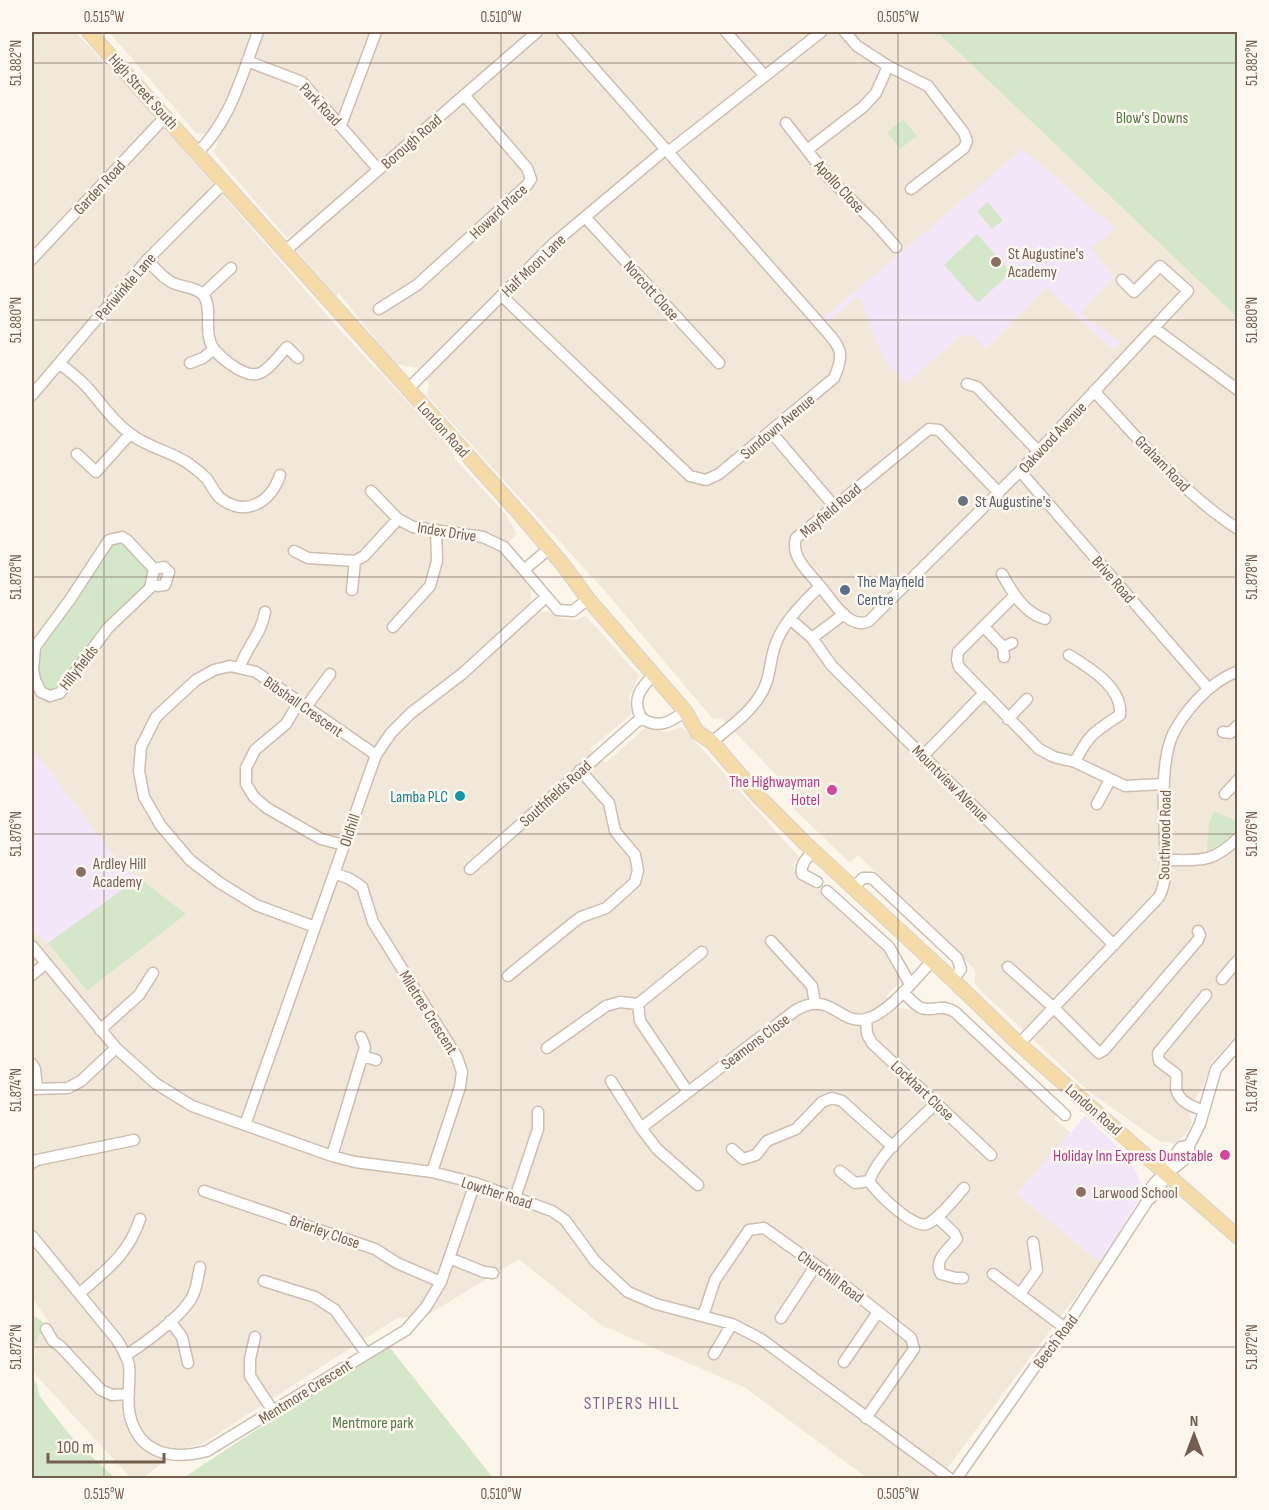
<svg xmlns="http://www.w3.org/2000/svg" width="1269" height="1510" font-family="'Sofia Sans Condensed',sans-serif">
<rect width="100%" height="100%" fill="#fbf5ea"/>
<path fill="#f2e8d9" d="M32 32H75L131 89 337 327 451 448 455 459 505 514 517 534 507 543 505 555 531 589V601L543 612H551L563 619 575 620 586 616 639 676 629 697 632 714 590 749 606 763 645 728 666 732 682 727 800 858 792 865 800 877 818 889 884 947 899 975 898 984 886 996 898 1008 950 1014 1057 1113 1054 1119 1071 1133 1018 1194 1101 1263 940 1478H867L746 1388 601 1325 519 1259 426 1316 397 1318 202 1444 179 1449 143 1478H131L32 1371 38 1336 51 1325 32 1298Z
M109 32H937L1237 317V1042L1232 1039 1210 1065 1202 1089 1196 1097 1189 1115 1192 1122 1190 1128 1180 1140 1174 1143 1159 1141 1088 1091 975 985V970L858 855 850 863 791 806 797 796 722 719 712 718 605 591 427 396 429 383 417 368 395 364 339 293 336 296 295 249 302 243 294 233 287 238 213 152 218 143 206 134 196 133Z"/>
<path fill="#f2e6f8" d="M1023 149 1115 228 1091 248 1114 277 1081 313 1120 343 1113 350 1046 287 986 349 973 336 961 335 906 384 883 358 860 299 856 298 824 325 820 321Z
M32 751 41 759 122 866 186 914 87 991 48 943 32 929Z
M1085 1116 1129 1157 1144 1190 1101 1263 1017 1194Z"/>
<path fill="#d4e8c9" d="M937 32H1237V317Z
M903 119 917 136 900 149 887 132Z
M988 202 1003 220 992 229 977 211Z
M977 234 1011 272 978 303 944 265Z
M118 541C130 544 150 566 151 579L58 689 50 691 42 687 38 676 40 653 101 554 109 544Z
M1214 811 1237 821V828L1223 843 1207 851 1209 823Z
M139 878 186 914 87 991 48 943Z
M32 1315 39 1319 45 1324 42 1333 38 1336 32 1361Z
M387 1344 493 1478H183Z
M32 1377 37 1384 39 1395 58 1420 75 1441 115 1478H32Z"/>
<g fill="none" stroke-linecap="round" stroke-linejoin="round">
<g stroke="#cdbeb0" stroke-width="13">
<path id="minor" d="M726 32 764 75
M845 32 857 46 888 66 928 86 964 133 967 141 964 148 911 189
M247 61 302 82 378 169
M786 123 828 177 874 222 896 247
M341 125 376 32
M807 150 863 107 876 93 888 66
M198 152C231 120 242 74 258 32
M668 152 821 32
M585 217 719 363
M285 251 537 32
M32 259 166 116
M147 260C156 269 166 282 179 285 188 288 198 288 204 296 212 309 205 327 210 341 213 354 243 377 257 374 268 372 279 355 287 347L298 358
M203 294 231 268
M502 296 690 476 706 480 719 474 834 378C847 350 838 345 820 324L562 32
M379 309 417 285 527 185 531 179 527 168 464 95
M1154 328 1238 390
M190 363 203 358 214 349
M60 364C68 370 77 377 85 385 101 402 112 421 132 435 149 448 173 452 189 464 195 468 202 474 207 479 211 485 215 493 220 498 246 518 271 502 280 475
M967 384 977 387 1038 451
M408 389 554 243 666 149
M1094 391C1139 439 1182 493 1238 529
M32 395 147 260 225 182
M771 432 834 506
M77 454 96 472 130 434
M1020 471 1208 688
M371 491 398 519 413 527 483 537 504 547 558 610 573 611 588 599
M122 537 127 540 154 569 150 588 108 628 60 693 50 696 41 692 35 680 33 669 35 647 69 601 109 540Z
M294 551 308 558 355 561 364 556 398 519
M525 569 550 548
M1002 574C1012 592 1024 613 1045 619
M152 584 158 586 165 585 169 572 164 567 154 569
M820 586C832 600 849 631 869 621L1020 471 1188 291 1160 266 1134 292 1122 280
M352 590 355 561
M1014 596 958 652 957 660 959 667 1039 749 1054 757 1075 762 1125 786 1164 784
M790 619 812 638 832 666 1114 945
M393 627 430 586 437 561 436 530
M984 627 1003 647
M812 638 844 614
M1069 655C1090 668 1123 688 1120 715 1095 731 1088 735 1075 762
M1004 657 1003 647 1012 643
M240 667C246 648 262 633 265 612
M654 675C640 688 632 699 641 718 658 729 670 723 685 711
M299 702 286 724 255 750 246 768V784L254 797 267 808 321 839 344 845
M306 707 330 674
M1008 719 1027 699
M1223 732 1230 733 1238 725
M712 742C728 728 748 715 759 697 770 682 769 666 774 649 781 624 802 604 820 586 809 572 790 557 796 538L929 429 939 430 999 493
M923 756 984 693
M1225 794 1238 780
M1097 804 1110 780
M813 851C807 858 800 864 802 874L817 882
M1165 860C1199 860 1212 864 1238 838
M470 869 641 718
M334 873 350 879 362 887 373 922 457 1057 462 1072 460 1087 432 1172
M854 887 863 878H872L957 958 961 969 953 980
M827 891 889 947 910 984
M315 927 256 905 220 883 190 860 161 826 144 797 139 771 141 747 156 717 196 680 214 670 230 666 256 672 376 755
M771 941 812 986 815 1004
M32 946 116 1048 155 1083 192 1106 332 1156 355 1162 432 1172 475 1183 552 1211 565 1220 595 1261 628 1292 656 1304 732 1324 761 1339 949 1478
M1008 967 1054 1008 1099 1053 1104 1050 1198 940 1200 935 1198 931
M32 975 46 963
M508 976 574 922 581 917 606 908 635 882 638 870 635 855 615 831 609 803 580 770
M1222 979 1238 960
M903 992C908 997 915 1005 921 1008 935 1012 941 1003 955 1012L1065 1115
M866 1019 867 1034 872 1043 991 1155
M100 1030 139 995 153 973
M1019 1044 1159 897C1168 880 1165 858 1165 839 1164 808 1160 763 1173 734 1179 722 1188 710 1197 700 1209 687 1221 678 1238 671
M547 1048 606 1006 620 1002 638 1004
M363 1056 376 1060
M32 1064 35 1069 37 1089
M611 1081 641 1128 657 1149 698 1185
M32 1089 68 1088 81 1081 116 1048
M688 1092 640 1021 638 1004 702 952
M936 1103C914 1126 881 1151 869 1181 877 1193 913 1229 927 1224 939 1219 955 1198 964 1188
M1203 1110C1192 1107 1179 1102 1176 1089 1176 1084 1177 1079 1176 1074L1159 1061 1158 1053 1206 995
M245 1125 376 755 391 733 411 713 462 674 546 597
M641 1128 796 1010C832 990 838 1025 866 1019 888 1014 916 978 932 961
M732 1149 743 1159 756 1155 767 1141 796 1129 822 1102 832 1098 842 1101 893 1147
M332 1156 365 1047 361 1037
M32 1163 37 1160 134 1140
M840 1171 855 1183 869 1181
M204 1191 375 1249 397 1263 441 1282
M515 1198 538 1129V1112
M1148 1200C1148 1181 1166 1175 1179 1164 1183 1161 1186 1157 1189 1154V1146L1200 1124 1216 1069 1238 1044
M937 1217 954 1233 957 1239C948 1250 933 1260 941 1274L956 1278H963
M32 1236 117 1340C122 1348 127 1356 129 1365 131 1381 126 1399 130 1416 140 1455 173 1460 207 1451L406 1330 426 1307 441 1282 475 1183
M449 1258 484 1272 493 1273
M993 1274 1065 1328
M264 1281 315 1297 335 1310 366 1353
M80 1293C107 1269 128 1255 140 1219
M1020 1294 1037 1270 1033 1242
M703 1316 715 1280 749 1230 764 1228 847 1287 911 1338 914 1349 866 1418
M781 1318 816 1265
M170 1321 182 1337 188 1363
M46 1329 53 1341 60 1346 101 1390 112 1395 129 1394
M255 1337 250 1359V1376L273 1411
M714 1354 732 1324
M126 1355C144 1344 185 1314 193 1295 197 1287 198 1276 200 1267
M844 1362 878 1312
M957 1478 1034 1368 1065 1328 1148 1200C1166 1188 1167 1163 1181 1147L1189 1146"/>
</g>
<g stroke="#d8d2ce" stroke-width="16">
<path id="major" d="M89 32 520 514 564 566 588 599 685 711 697 732 712 742 759 797 806 844 953 980 1019 1044 1238 1237"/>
</g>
<use href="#minor" stroke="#fff" stroke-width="10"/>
<use href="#major" stroke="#f4dba8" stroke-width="14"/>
</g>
<path fill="none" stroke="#755e4f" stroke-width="1.5" stroke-opacity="0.45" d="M104 32V1478M501 32V1478M898 32V1478M32 63H1238M32 320H1238M32 577H1238M32 834H1238M32 1090H1238M32 1347H1238"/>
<g fill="#8d6e63" stroke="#fef9f0" stroke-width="2">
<circle cx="996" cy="262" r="6"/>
<circle cx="81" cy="872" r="6"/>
<circle cx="1081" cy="1192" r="6"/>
</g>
<circle fill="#6b7280" stroke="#fef9f0" stroke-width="2" cx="963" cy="501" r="6"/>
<circle fill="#5c6f8a" stroke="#fef9f0" stroke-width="2" cx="845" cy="590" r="6"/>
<g fill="#d1479c" stroke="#fef9f0" stroke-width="2">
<circle cx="832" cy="790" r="6"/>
<circle cx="1225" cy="1155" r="6"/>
</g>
<circle fill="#0f9aa8" stroke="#fef9f0" stroke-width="2" cx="460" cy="796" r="6"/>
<g text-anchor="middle" stroke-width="5" stroke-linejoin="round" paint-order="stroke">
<g font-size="16" fill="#755e4f" stroke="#fef9f0">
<text transform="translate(144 91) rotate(48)" y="6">High Street South</text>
<text transform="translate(321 104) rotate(46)" y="6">Park Road</text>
<text transform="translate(411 141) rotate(-41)" y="6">Borough Road</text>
<text transform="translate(840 186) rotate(47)" y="6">Apollo Close</text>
<text transform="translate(99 187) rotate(-47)" y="6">Garden Road</text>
<text transform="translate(498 211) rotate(-43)" y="6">Howard Place</text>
<text transform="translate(533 265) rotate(-44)" y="6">Half Moon Lane</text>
<text transform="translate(125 286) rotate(-49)" y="6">Periwinkle Lane</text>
<text transform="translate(652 290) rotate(48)" y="6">Norcott Close</text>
<text transform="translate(777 426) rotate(-40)" y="6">Sundown Avenue</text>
<text transform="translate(444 429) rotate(48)" y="6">London Road</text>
<text transform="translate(1052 437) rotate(-47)" y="6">Oakwood Avenue</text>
<text transform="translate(1163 463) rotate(46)" y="6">Graham Road</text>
<text transform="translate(830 510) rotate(-40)" y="6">Mayfield Road</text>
<text transform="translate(447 531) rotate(9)" y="6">Index Drive</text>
<text transform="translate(1114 579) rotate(49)" y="6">Brive Road</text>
<text transform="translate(78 667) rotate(-52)" y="6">Hillyfields</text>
<text transform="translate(304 706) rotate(35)" y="6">Bibshall Crescent</text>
<text transform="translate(951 783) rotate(45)" y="6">Mountview AVenue</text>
<text transform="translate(555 793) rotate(-42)" y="6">Southfields Road</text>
<text transform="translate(349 830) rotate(-72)" y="6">Oldhill</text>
<text transform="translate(1164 835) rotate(-89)" y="6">Southwood Road</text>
<text transform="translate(429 1012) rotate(58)" y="6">Miletree Crescent</text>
<text transform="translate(755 1041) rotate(-37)" y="6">Seamons Close</text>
<text transform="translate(923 1090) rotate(43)" y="6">Lockhart Close</text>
<text transform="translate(1094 1109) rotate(41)" y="6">London Road</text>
<text transform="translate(497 1192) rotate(18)" y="6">Lowther Road</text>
<text transform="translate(325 1231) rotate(19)" y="6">Brierley Close</text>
<text transform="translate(831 1276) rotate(36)" y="6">Churchill Road</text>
<text transform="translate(1055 1341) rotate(-53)" y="6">Beech Road</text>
<text transform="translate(305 1391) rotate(-32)" y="6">Mentmore Crescent</text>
</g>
<g font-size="16" fill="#547947" stroke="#fef9f0">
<text x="1152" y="123">Blow's Downs</text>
<text x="373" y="1428">Mentmore park</text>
</g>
<g font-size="16" fill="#785e54" stroke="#fef9f0" text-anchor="start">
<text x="1008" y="259">St Augustine's<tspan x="1008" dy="18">Academy</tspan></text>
<text x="93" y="869">Ardley Hill<tspan x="93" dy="18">Academy</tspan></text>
<text x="1093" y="1198">Larwood School</text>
</g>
<g font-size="16" fill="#5b616d" stroke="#fef9f0" text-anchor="start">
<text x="975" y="507">St Augustine's</text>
</g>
<g font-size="16" fill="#4e5e75" stroke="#fef9f0" text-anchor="start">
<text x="857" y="587">The Mayfield<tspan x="857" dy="18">Centre</tspan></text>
</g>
<g font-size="16" fill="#b23c85" stroke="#fef9f0" text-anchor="end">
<text x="820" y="787">The Highwayman<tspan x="820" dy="18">Hotel</tspan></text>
<text x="1213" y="1161">Holiday Inn Express Dunstable</text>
</g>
<g font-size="16" fill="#0d838f" stroke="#fef9f0" text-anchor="end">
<text x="448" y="802">Lamba PLC</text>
</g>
<g font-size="18" letter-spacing="1.5" fill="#846690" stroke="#fef9f0">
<text x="632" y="1409">STIPERS HILL</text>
</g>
</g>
<rect width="1269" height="1510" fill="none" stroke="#fef9f0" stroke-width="66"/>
<g transform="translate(1194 1435)" stroke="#fef9f0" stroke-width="4.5" paint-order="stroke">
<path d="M0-4.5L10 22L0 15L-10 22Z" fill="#755e4f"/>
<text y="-9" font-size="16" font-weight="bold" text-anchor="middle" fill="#755e4f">N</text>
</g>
<path d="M48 1453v9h116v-9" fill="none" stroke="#755e4f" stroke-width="3"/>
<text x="57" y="1453" font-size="18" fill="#755e4f" stroke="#fef9f0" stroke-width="4.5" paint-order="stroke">100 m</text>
<rect x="33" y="33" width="1203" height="1444" fill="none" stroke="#755e4f" stroke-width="2"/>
<g font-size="15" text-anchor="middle" fill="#755e4f">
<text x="104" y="22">0.515°W</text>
<text x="501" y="22">0.510°W</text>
<text x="898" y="22">0.505°W</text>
<text transform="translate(16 63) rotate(-90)" y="5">51.882°N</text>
<text transform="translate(1252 63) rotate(-90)" y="5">51.882°N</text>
<text transform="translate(16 320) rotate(-90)" y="5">51.880°N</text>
<text transform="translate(1252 320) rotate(-90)" y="5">51.880°N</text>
<text transform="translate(16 577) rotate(-90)" y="5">51.878°N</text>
<text transform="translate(1252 577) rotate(-90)" y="5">51.878°N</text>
<text transform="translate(16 834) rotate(-90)" y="5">51.876°N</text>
<text transform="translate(1252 834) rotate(-90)" y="5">51.876°N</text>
<text transform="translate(16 1090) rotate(-90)" y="5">51.874°N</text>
<text transform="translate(1252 1090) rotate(-90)" y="5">51.874°N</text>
<text transform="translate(16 1347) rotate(-90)" y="5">51.872°N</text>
<text transform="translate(1252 1347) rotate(-90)" y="5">51.872°N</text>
<text x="104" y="1499">0.515°W</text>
<text x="501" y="1499">0.510°W</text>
<text x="898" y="1499">0.505°W</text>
</g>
</svg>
